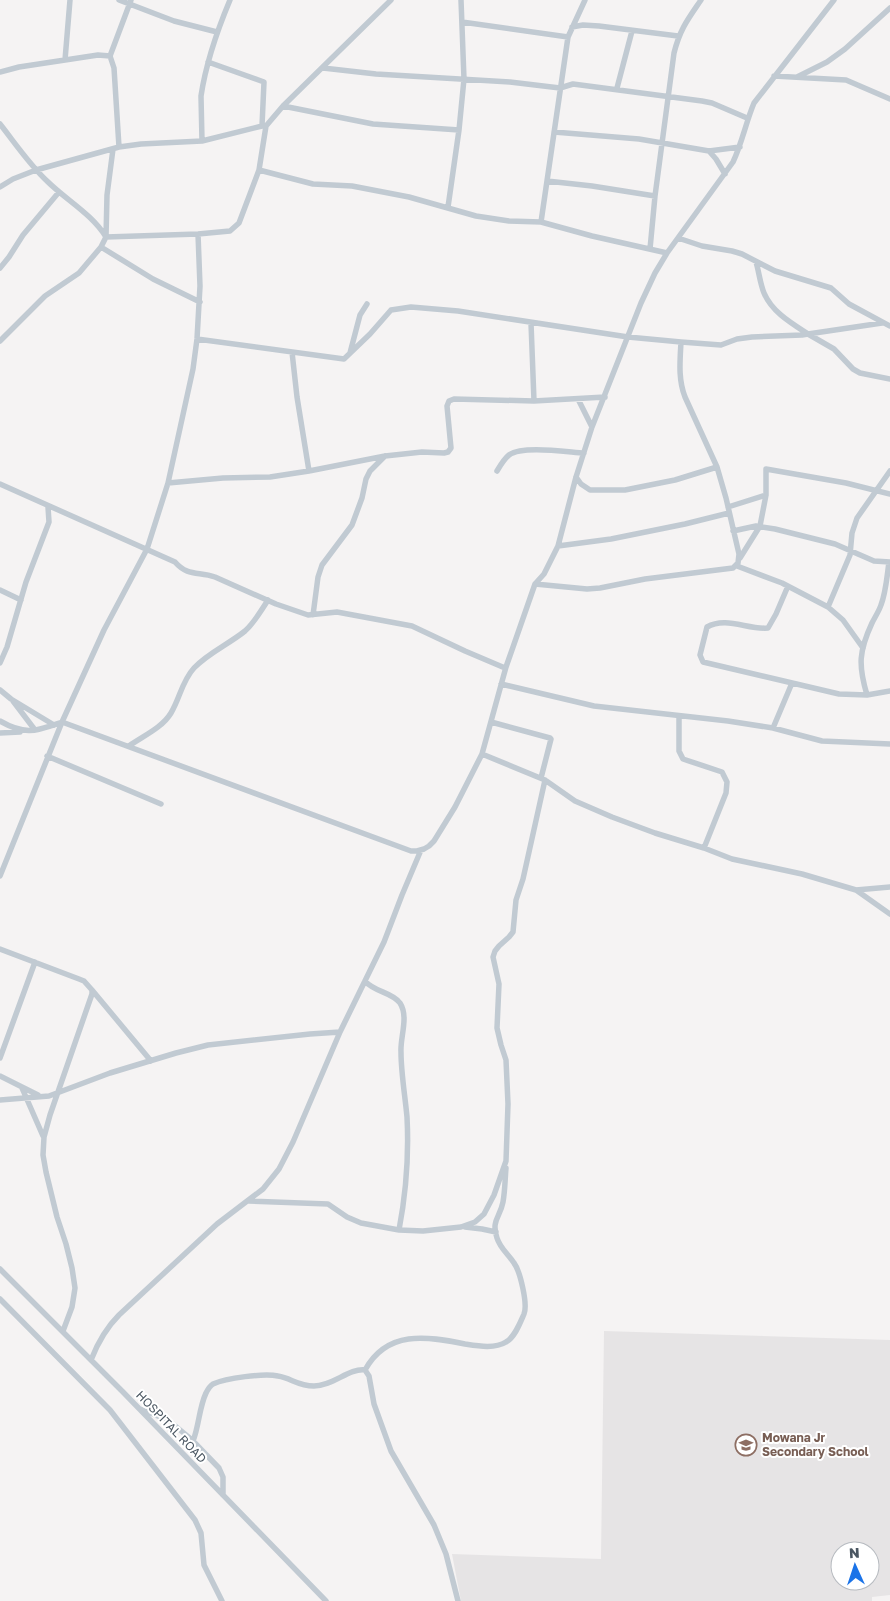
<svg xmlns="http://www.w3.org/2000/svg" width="890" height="1601" font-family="'Golos Text',sans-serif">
<rect width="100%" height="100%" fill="#f5f3f3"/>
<path fill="#e6e4e5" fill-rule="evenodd" d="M604 1331 890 1340V1595L872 1597V1601H461L452 1554 601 1559ZM840 1551H870V1581H840Z"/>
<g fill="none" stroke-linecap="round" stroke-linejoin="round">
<path stroke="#c1cad2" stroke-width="5.5" d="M119 0 174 21 217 32
M462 22 568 37
M572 27 583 25 599 26 678 36
M110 56 114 68 119 147
M65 60 70 0
M208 62 264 82 262 126
M323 68 376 74 510 82 560 88 573 84 702 101 712 103 747 118
M0 72 19 67 98 55 110 56 131 0
M774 76 846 80 890 99
M797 77 827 62 845 49 890 8
M617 88 632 31
M283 106 373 124 459 130
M0 124C15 143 29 164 47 181 66 200 92 214 106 237
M554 132 639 139 709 151 740 147
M202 141 201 96C206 63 217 31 230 0
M709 151 716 159 725 174
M259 170 313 184 352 186 409 197 476 216 509 221 541 222 592 236 667 253
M547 181 592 186 655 196
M0 187 13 179 36 170 119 147 141 144 202 141 262 126H266
M448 207 459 130 464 79 461 0
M541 222 568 37 585 0
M106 237 198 234 230 231 239 223 259 170 266 126 283 106 391 0
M678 238 702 246 732 251 742 254 775 271 831 288 849 304 890 326
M101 247 153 279 200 302
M650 249 655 196 674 53C680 29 688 19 701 0
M756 262C759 272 760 283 764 293 772 312 791 323 808 334L882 323
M0 268 9 257 23 235 59 192
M531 323 534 401
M197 339 344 359 370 334 391 310 411 307 458 311 628 337 681 342 721 345 737 339 752 337 802 335 808 334 834 349 853 369 860 373 890 379
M0 341 45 296 79 273 101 247 106 237 107 195 113 149
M292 352 297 397 309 471
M350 353 360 315 367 304
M578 399 592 427
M497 471C500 466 504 459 509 455 522 445 567 452 584 453
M576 477 581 484 590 490H625L675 480 717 467
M168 483 223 478 270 477 309 471 385 456 422 452 444 453 448 452 451 448 447 406 449 401 454 399 534 401 605 397
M0 484 175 562C188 577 199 571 215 577L276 604 308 615 337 612 412 626 465 651 505 668
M728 507 766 495
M733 531 756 526 775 529 835 544 874 561 890 562
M558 546 611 539 685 524 729 513
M740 558 760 526 766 495V469L846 483 890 494
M737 566 782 583 828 607 843 620 863 648
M535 584 587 589 600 588 645 579 733 568 738 563 739 554 726 498 717 467 685 397C678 379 680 361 681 342
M788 586 776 614 768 628C748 630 726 616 707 627L700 655 703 662 839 694 867 695 890 691
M0 590 21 600
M828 607 850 555 852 533 857 518 890 471
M313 615 318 577 322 565 352 525 362 498 366 479 370 471 385 456
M0 663 7 647 26 582 49 522 48 507
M501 684 594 706 728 721 773 728 822 741 890 744
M0 690 11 699 54 725
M867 695C858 665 859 651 872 623 875 617 879 611 881 605 886 592 887 576 889 562
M13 701 35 730
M679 716V751L683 759 722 772 727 782 726 793 704 848
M0 721C26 736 36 731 62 722L104 630 147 549 168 483 193 369 197 339 200 286 198 234
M491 722 550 738 551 739 541 778
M773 728 792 683
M0 733 20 732
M129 746C143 736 162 728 171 713 180 698 182 681 194 668 208 653 229 644 245 631 254 623 261 611 268 600
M482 754 545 780 575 801 612 817 655 833 704 848 732 859 802 874 856 890 890 914
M47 756 161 804
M0 876 62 722 411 851H417L424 849 429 846 434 841 455 807 482 754 506 667 535 584 544 574 558 546 576 477 592 427 641 303 655 273 667 253 733 162C742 143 746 122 754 103L834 0
M856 890 890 887
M0 949 79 979 84 981 92 990V994L50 1115 44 1137 43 1155 46 1172 57 1217 66 1244 72 1268 75 1288 72 1307 63 1331
M365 981C374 992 392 992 400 1003 409 1017 400 1037 401 1052 401 1073 405 1095 407 1117 409 1155 406 1193 399 1230
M92 990 151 1061
M0 1058 35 962
M0 1076 38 1095
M22 1088 43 1136
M0 1100 49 1096 110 1073 176 1053 208 1045 310 1034 340 1032
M249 1201 328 1204 347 1217 361 1223 399 1230 423 1231 461 1227 475 1222 484 1214 494 1195 506 1161 508 1104 506 1060 501 1045 497 1028 499 984 493 957 495 951 499 946 509 937 513 932 516 900 523 879 545 780
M465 1227 482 1229 496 1232
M0 1269 123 1392 326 1601
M0 1299 110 1410 195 1520 201 1533 204 1565 222 1601
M91 1360C98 1342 106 1328 119 1315L217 1224 263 1189 279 1169 293 1142 340 1032 384 942 402 895 421 850
M365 1370C387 1330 426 1336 465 1344 478 1346 495 1349 506 1342 515 1337 520 1323 524 1314 528 1304 520 1271 514 1263 508 1254 500 1248 497 1238 491 1220 500 1218 503 1202 505 1191 505 1179 506 1168
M365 1370 369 1376 374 1404 391 1451 434 1525 446 1554 458 1601
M140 1409 168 1420 191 1439 219 1468 223 1477V1495
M193 1441C199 1426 199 1408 206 1393 208 1389 210 1386 213 1384 226 1378 264 1373 278 1376 291 1378 298 1386 314 1386 333 1386 349 1368 365 1370"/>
</g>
<defs>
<g id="school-ring" transform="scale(1.125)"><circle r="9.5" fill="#fff" stroke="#8d6e63" stroke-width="1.5"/><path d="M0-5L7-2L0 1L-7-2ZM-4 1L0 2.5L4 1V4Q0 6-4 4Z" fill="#8d6e63"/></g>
</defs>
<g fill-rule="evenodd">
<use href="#school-ring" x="746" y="1445"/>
</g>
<g text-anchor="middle" stroke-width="4" stroke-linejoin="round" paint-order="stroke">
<g font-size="12" fill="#4a5661" stroke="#fff">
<text transform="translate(171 1427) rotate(46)" y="4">HOSPITAL ROAD</text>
</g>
<g font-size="12" font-weight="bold" fill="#785e54" stroke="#fff" text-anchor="start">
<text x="762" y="1442">Mowana Jr<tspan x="762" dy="14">Secondary School</tspan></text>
</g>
</g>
<g transform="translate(855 1566) rotate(357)"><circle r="24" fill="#ffffff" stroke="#b7bbc0"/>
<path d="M0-4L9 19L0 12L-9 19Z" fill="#1a73e8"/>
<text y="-8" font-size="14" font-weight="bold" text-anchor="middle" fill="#4a5661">N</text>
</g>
</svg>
